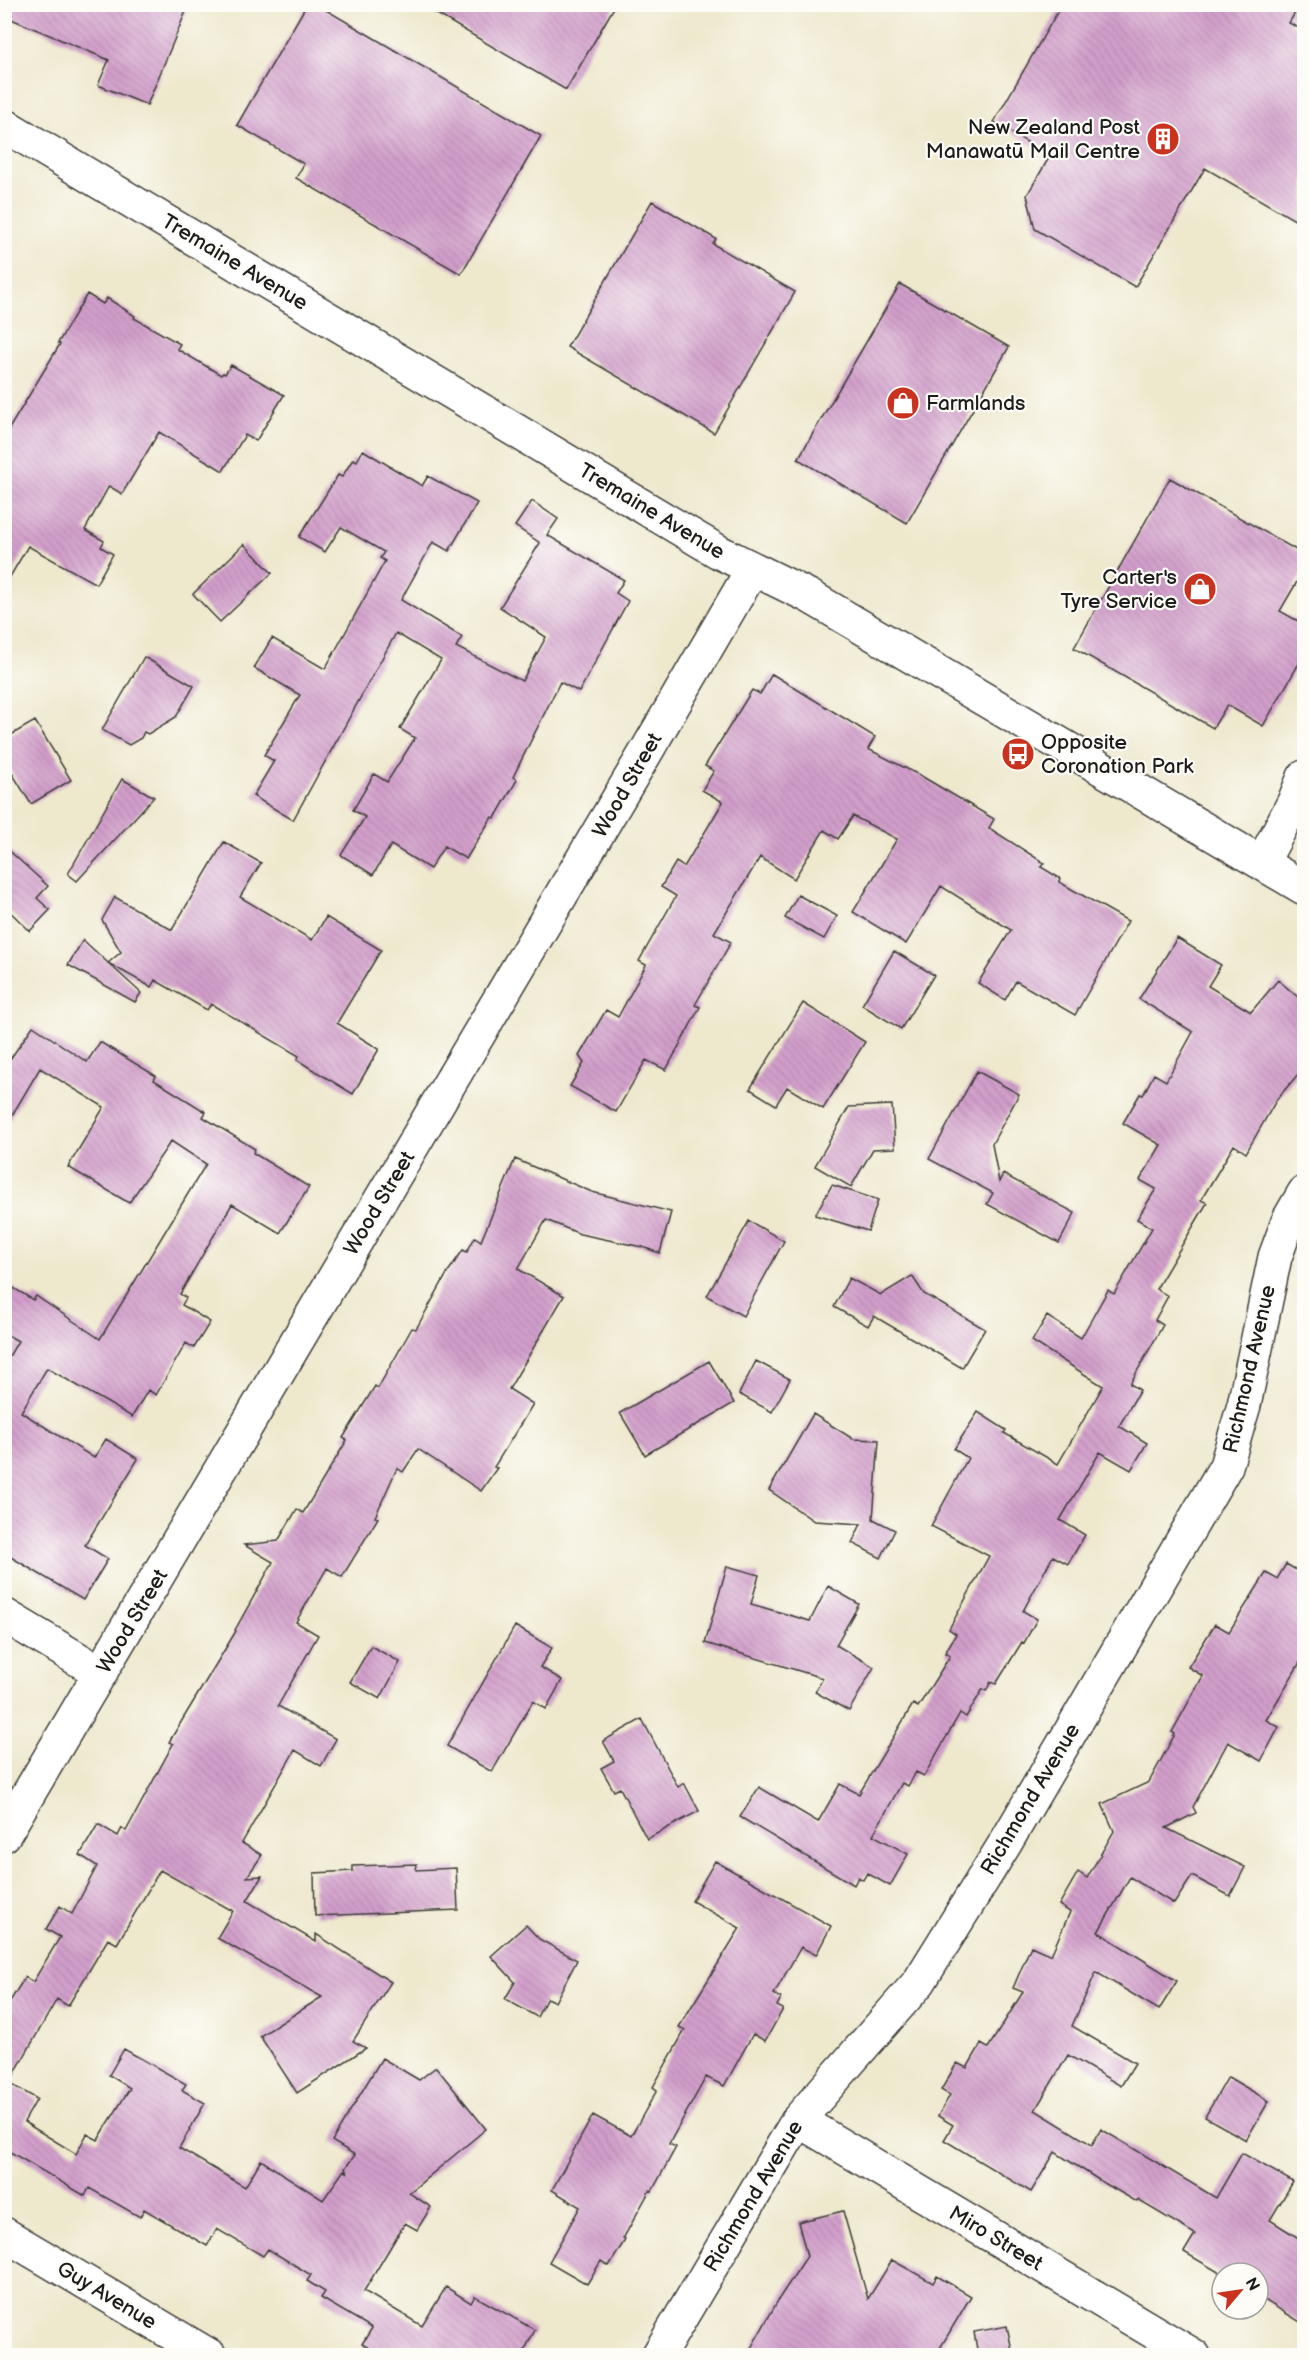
<svg xmlns="http://www.w3.org/2000/svg" width="1309" height="2360" font-family="'Balsamiq Sans',sans-serif">
<defs>
<pattern id="building-back-hatch" width="6" height="6" patternUnits="userSpaceOnUse" patternTransform="scale(1.5)"><rect width="6" height="6" fill="#d29fcb"/><path d="M-1 5l2 2M0 0l6 6M5-1l2 2" fill="none" stroke="#b488ae"/></pattern>
</defs>
<rect width="100%" height="100%" fill="#fdfcf7"/>
<filter id="ink" filterUnits="userSpaceOnUse"><feTurbulence type="fractalNoise" baseFrequency=".0167" numOctaves="2"/><feDisplacementMap in="SourceGraphic" scale="12" xChannelSelector="R" yChannelSelector="G"/><feConvolveMatrix kernelMatrix="1 2 1 2 8 2 1 2 1" color-interpolation-filters="sRGB"/></filter>
<filter id="wash" filterUnits="userSpaceOnUse"><feTurbulence type="fractalNoise" baseFrequency=".008" numOctaves="4" result="noise"/><feDisplacementMap in="SourceGraphic" scale="24" xChannelSelector="R" yChannelSelector="G"/><feGaussianBlur stdDeviation="1.35" result="paint"/><feColorMatrix in="noise" values="0 0 0 0 0 0 0 0 0 0 0 0 0 0 0 0 0 1.4 0 .05"/><feComposite in="paint" operator="in"/></filter>
<g filter="url(#wash)">
<rect width="100%" height="100%" fill="#eee8cd"/>
<g id="blocks">
<path fill="url(#building-back-hatch)" d="M4 4H189L147 105 98 85 109 60 4 16Z
M307 4H316L541 136 461 274 296 178 304 164 237 125Z
M420 4H616L566 90Z
M1062 4H1300L1289 23 1305 31V226L1205 168 1135 287 1035 229 1027 195 1050 156 994 122Z
M652 201 716 239 713 244 795 292 714 433 567 347Z
M900 284 1009 347 907 523 798 459Z
M87 294 103 304 107 298 135 316 134 318 180 344 177 349 221 375 223 373 225 374 231 365 284 395 256 441 245 435 223 471 159 432 122 494 109 486 85 530 104 541 101 547 113 554 96 584 28 546 4 587V437L60 344 58 343Z
M363 450 422 486 428 476 477 503 449 551 433 542 401 600 462 637 456 647 522 681 546 637 500 607 540 543 515 526 532 501 558 519 547 535 624 580 616 593 628 601 579 692 560 682 513 777 517 780 495 818 492 817 466 859 444 846 430 869 391 845 373 875 341 855 365 817 353 810 374 774 387 782 415 738 400 729 441 660 396 633 293 820 253 796 274 761 264 755 300 695 254 668 272 638 325 669 385 561 380 558 384 552 341 527 325 552 299 537 338 475 342 477 353 459 357 461Z
M1170 478 1305 555V568L1280 611 1305 625V653L1263 726 1227 705 1213 728 1074 648Z
M244 544 272 573 220 622 193 594Z
M144 657 194 686 176 717 148 734 144 732 141 738 129 745 102 730Z
M772 674 875 737 868 749 923 777 994 819 989 828 1044 863 1041 867 1061 879 1059 882 1128 921 1075 1015 1016 981 1005 1000 978 983 1011 930 941 886 906 944 853 912 897 839 853 816 838 839 824 830 794 879 760 857 714 933 731 942 695 1005 700 1007 666 1070 646 1060 616 1112 570 1086 584 1063 579 1056 606 1010 618 1017 646 965 639 961 676 896 661 887 676 862 684 867 723 802 702 790 714 771 705 766 752 690 760 694Z
M35 721 71 780 31 804 4 760V739Z
M122 779 154 797 77 881 68 874Z
M224 842 261 863 240 897 312 940 326 917 381 950 337 1023 379 1049 353 1094 297 1060 299 1056 211 1004 207 1010 155 980 151 987 108 963 121 952 102 920 115 897 172 930Z
M4 846 48 886 37 898 50 910 30 931 4 906Z
M798 895 837 916 824 939 785 918Z
M1177 938 1221 965 1208 986 1251 1012 1278 980 1305 1003V1066L1277 1099 1246 1153 1234 1145 1201 1200 1207 1203 1156 1289 1168 1296 1155 1320 1163 1325 1130 1384 1140 1390 1119 1426 1147 1443 1131 1470 1100 1452 1060 1520 1085 1535 1068 1564 1053 1556 1023 1611 1037 1619 1024 1643 1022 1642 996 1684 991 1682 986 1691 983 1689 966 1717 960 1713 924 1776 916 1772 908 1786 902 1783 873 1835 908 1854 890 1886 867 1873 863 1880 858 1877 854 1885 740 1817 759 1787 818 1822 840 1784 859 1794 913 1704 918 1707 950 1656 945 1653 956 1634 949 1629 989 1556 931 1526 968 1458 954 1449 978 1412 1006 1430 1004 1433 1058 1464 1103 1386 1032 1341 1047 1316 1081 1338 1108 1290 1114 1294 1152 1228 1137 1219 1156 1189 1140 1180 1161 1145 1123 1123 1140 1094 1143 1095 1154 1074 1166 1081 1193 1032 1139 999Z
M83 940 141 993 135 1002 68 965Z
M894 951 934 975 901 1029 862 1005Z
M803 1003 865 1042 823 1109 787 1087 776 1105 750 1089Z
M33 1026 87 1062 100 1042 156 1076 154 1080 206 1112 203 1117 255 1149 253 1153 309 1187 280 1233 232 1204 180 1294 186 1298 182 1305 210 1322 194 1348 186 1343 156 1395 148 1390 132 1417 47 1368 21 1412 94 1458 106 1439 138 1459 85 1545 108 1559 83 1600 4 1553V1365L18 1341 4 1333V1282L33 1300 36 1296 100 1339 206 1164 171 1141 129 1203 68 1167 104 1107 40 1068 4 1129V1068Z
M977 1071 1019 1094 992 1144 999 1182 1003 1174 1075 1213 1059 1243 987 1204 993 1193 929 1159Z
M892 1105 895 1148 873 1149 851 1187 815 1166 849 1107Z
M515 1159 592 1192 671 1212 660 1253 642 1247 580 1234 546 1220 518 1269 564 1296 509 1389 533 1404 494 1467 497 1468 481 1491 418 1449 403 1472 397 1468 375 1517 378 1518 342 1577 327 1568 296 1622 318 1635 278 1706 336 1739 321 1766 295 1750 242 1843 262 1855 247 1877 262 1876 247 1901 316 1942V1934L391 1982 353 2041 366 2048 297 2093 260 2036 322 1997 217 1938 233 1911 160 1870 117 1944 108 1939 68 2006 57 1999 9 2083 37 2099 24 2122 76 2154 87 2134 98 2140 130 2088 109 2075 124 2049 186 2084 182 2090 205 2103 179 2148 245 2187 261 2160 323 2200 344 2170 348 2173 345 2168 355 2155 332 2141 382 2058 419 2080 436 2067 486 2129 409 2193 431 2207 417 2230 405 2223 364 2291 422 2326 446 2287 471 2303 475 2296 535 2330 522 2355H381L362 2344 372 2328 321 2298 325 2292 307 2281 311 2275 268 2249 263 2256 217 2229 207 2246 144 2209 140 2217 89 2188 85 2196 7 2150 4 2155V2011L25 1977 33 1982 60 1937 46 1929 60 1906 72 1914 97 1866 80 1855 98 1824 118 1836 122 1828 126 1831 173 1744 169 1742 236 1631 235 1630 273 1562 244 1545 278 1541 297 1509 303 1513 347 1440 343 1438 375 1386 378 1388 412 1328 416 1329 448 1272 463 1250 467 1252 475 1237 481 1241Z
M832 1185 878 1200 868 1231 815 1215Z
M749 1221 784 1241 743 1316 707 1296Z
M912 1276 924 1294 985 1329 962 1368 874 1316 868 1326 834 1307 849 1278 881 1295Z
M709 1361 734 1403 645 1455 620 1413Z
M756 1361 790 1379 772 1412 739 1394Z
M813 1414 853 1439 879 1440 873 1519 895 1530 881 1558 852 1543 861 1524 814 1521 769 1490Z
M1286 1564 1305 1575V1654L1266 1720 1279 1727 1261 1761 1228 1742 1193 1807 1196 1813 1166 1828 1245 1867 1230 1896 1192 1876 1174 1904 1130 1877 1098 1932 1177 1981 1159 2010 1096 1972 1072 2026 1135 2063 1121 2086 1068 2055 1035 2110 1092 2145 1101 2129 1216 2198 1242 2153 1293 2182 1270 2220 1305 2242V2325L1258 2296V2273H1220L1184 2252 1195 2234 1138 2200 1137 2202 1099 2180 1055 2152 1031 2192 944 2140 953 2125 938 2116 950 2095 941 2090 957 2063 967 2068 981 2044 988 2048 1023 1992 1013 1988 1031 1946 1051 1955 1070 1912 1059 1905 1078 1872 1087 1878 1114 1831 1102 1804 1149 1782 1175 1734 1172 1732 1203 1676 1188 1667 1215 1624 1229 1632 1266 1573 1277 1579Z
M727 1566 759 1575 751 1604 810 1621 828 1586 859 1604 836 1645 874 1667 849 1711 815 1692 823 1678 705 1643Z
M515 1626 552 1648 540 1667 562 1680 546 1709 533 1701 492 1772 447 1746Z
M371 1646 400 1662 380 1699 350 1682Z
M642 1719 678 1787 684 1783 699 1811 647 1839 620 1788 614 1791 601 1768 614 1761 603 1741Z
M715 1861 831 1926 816 1955 801 1947 774 1994 781 1998 777 2006 783 2009 765 2041 753 2034 724 2086 706 2077 669 2144 676 2147 652 2191 650 2190 623 2239 625 2240 609 2266 601 2261 587 2284 549 2262 580 2207 552 2190 593 2115 631 2136 657 2090 653 2087 685 2030 679 2027 740 1928 692 1901Z
M417 1864 416 1870 456 1868 458 1910 315 1916 314 1873 353 1871V1866Z
M526 1925 539 1939 577 1960 555 2002 547 1998 537 2017 505 1999 515 1982 491 1956Z
M1228 2077 1269 2101 1246 2140 1205 2117Z
M843 2211 868 2299 892 2260 933 2283 937 2276 971 2296 936 2355H747L780 2297 807 2256 798 2222Z
M1007 2326 1013 2355H978L974 2332Z"/>
</g>
</g>
<g filter="url(#ink)">
<use href="#blocks" fill-opacity="0" stroke="#3c3b37" stroke-width="1.5"/>
<g fill="none" stroke-linecap="round" stroke-linejoin="round">
<g stroke="#3c3b37" stroke-width="36">
<path id="minor" d="M1262 863 1294 802 1304 777
M4 1615 101 1673
M4 1835 646 752 752 570
M798 2120 1194 2356
M4 2234 210 2356
M658 2356 798 2120 919 1982 1006 1842 1226 1466 1244 1405 1275 1257 1289 1219 1304 1193"/>
</g>
<g stroke="#3c3b37" stroke-width="36">
<path id="major" d="M4 125 719 552 809 596 1304 888"/>
</g>
<use href="#minor" stroke="#fff" stroke-width="33"/>
<use href="#major" stroke="#fff" stroke-width="33"/>
</g>
</g>
<defs>
<g id="building-disc" transform="scale(1.725)"><circle r="9.5" fill="#c8321e" stroke="#fdfcf7"/><path d="M-4-6H4V6H1V3H-1V6H-4ZM-2.5-4.3h1.7v1.8h-1.7ZM.8-4.3h1.7v1.8H.8ZM-2.5-1h1.7V.8h-1.7ZM.8-1h1.7V.8H.8Z" fill="#fff"/></g>
<g id="shop-disc" transform="scale(1.725)"><circle r="9.5" fill="#c8321e" stroke="#fdfcf7"/><path d="M-5-2.5h2.3a2.7 3.5 0 0 1 5.4 0H5L5.5 6h-11ZM-1.5-2.5h3a1.5 2.3 0 0 0-3 0Z" fill="#fff"/></g>
<g id="bus-disc" transform="scale(1.725)"><circle r="9.5" fill="#c8321e" stroke="#fdfcf7"/><path d="M-5-6H5V4H4V6H2V4H-2V6H-4V4H-5ZM-3.5-4V0h7V-4ZM-3.5 1.2v1.5H-2V1.2ZM2 1.2v1.5H3.5V1.2Z" fill="#fff"/></g>
</defs>
<g fill-rule="evenodd">
<use href="#building-disc" x="1163" y="139"/>
<use href="#shop-disc" x="903" y="403"/>
<use href="#shop-disc" x="1200" y="589"/>
<use href="#bus-disc" x="1018" y="754"/>
</g>
<g text-anchor="middle" stroke-width="4.5" stroke-linejoin="round" paint-order="stroke">
<g font-size="21" fill="#1c1c1c" stroke="#fdfcf7" text-anchor="end">
<text x="1140" y="134">New Zealand Post<tspan x="1140" dy="24">Manawatū Mail Centre</tspan></text>
<text x="926" y="410" text-anchor="start">Farmlands</text>
<text x="1177" y="584">Carter's<tspan x="1177" dy="24">Tyre Service</tspan></text>
<text x="1041" y="749" text-anchor="start">Opposite<tspan x="1041" dy="24">Coronation Park</tspan></text>
</g>
<g font-size="21" fill="#1c1c1c" stroke="#fdfcf7">
<text transform="translate(235 262) rotate(31)" y="7">Tremaine Avenue</text>
<text transform="translate(652 511) rotate(31)" y="7">Tremaine Avenue</text>
<text transform="translate(627 785) rotate(-60)" y="7">Wood Street</text>
<text transform="translate(379 1203) rotate(-59)" y="7">Wood Street</text>
<text transform="translate(1249 1369) rotate(-77)" y="7">Richmond Avenue</text>
<text transform="translate(132 1621) rotate(-59)" y="7">Wood Street</text>
<text transform="translate(1030 1799) rotate(-59)" y="7">Richmond Avenue</text>
<text transform="translate(753 2196) rotate(-59)" y="7">Richmond Avenue</text>
<text transform="translate(996 2238) rotate(31)" y="7">Miro Street</text>
<text transform="translate(107 2295) rotate(31)" y="7">Guy Avenue</text>
</g>
</g>
<rect width="1309" height="2360" fill="none" stroke="#fdfcf7" stroke-width="24"/>
<g transform="translate(1240 2291) rotate(61)"><circle r="28" fill="#fdfcf7" stroke="#a3a29f" stroke-width="1.5"/>
<path d="M0-4.5L10 22L0 15L-10 22Z" fill="#c8321e"/>
<text y="-9" font-size="16" font-weight="bold" text-anchor="middle" fill="#1c1c1c">N</text>
</g>
</svg>
